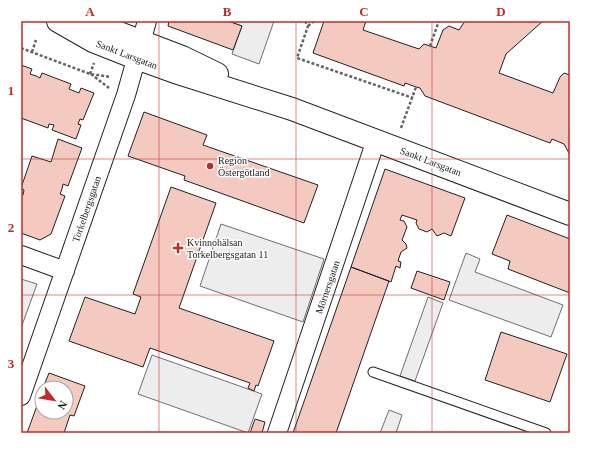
<svg xmlns="http://www.w3.org/2000/svg" width="591" height="454" font-family="Georgia,serif">
<rect width="100%" height="100%" fill="#fff"/>
<path fill="#ededed" stroke="#6f6f6f" d="M228 21H274L259 64 232 54 242 26Z
M221 224 324 259 303 322 200 286Z
M466 253 480 259 475 272 563 305 551 337 449 300Z
M21 279 37 284 21 328Z
M428 297 443 303 415 381 400 376Z
M152 355 262 394 248 433 138 394Z
M389 410 402 415 396 433H380Z"/>
<path fill="#f3c9c0" stroke="#222" d="M169 21H228L242 26 233 50 168 26Z
M324 21H366L363 30 419 49 424 44 436 48 443 30 449 26 459 30 465 21H543L506 54 499 73 553 93 560 77 564 73 570 75V155L564 144 552 139 550 143 425 96 420 88 416 87 405 83 404 86 313 53Z
M21 65 32 69 30 74 36 76 40 78 42 73 71 84 69 89 79 93 81 88 94 93 83 120 80 119 78 124 81 125 76 139 52 130 54 125 49 124 48 128 21 118Z
M144 112 207 135 203 145 318 185 304 223 184 180 185 176 128 156Z
M58 139 82 148 68 186 63 184 62 189 60 194 65 196 51 234 40 240 21 233V194L23 195 24 190 21 188 32 156 51 162Z
M385 169 465 198 451 236 444 233 437 236 432 229 427 232 419 229 416 223 417 220 402 215 400 220 404 221 407 227 402 240 406 244 407 248 401 252 398 261 401 262 400 268 396 266 391 282 351 267Z
M171 187 216 203 179 308 274 341 258 386 256 385 254 391 248 388 250 383 150 348 143 367 69 341 85 297 135 314 141 297 133 294Z
M507 215 570 239V293L508 269 510 261 492 254Z
M351 267 389 281 336 433H293Z
M417 271 450 282 444 300 411 288Z
M501 332 567 354 550 402 485 380Z
M49 373 85 386 74 416 70 415 64 433H27L42 392V412H66V388H43Z
M255 419 265 422 262 433H250Z"/>
<g fill="none" stroke-linecap="round" stroke-linejoin="round">
<g stroke="#222" stroke-width="11">
<path id="lane" d="M373 372 546 433"/>
</g>
<g stroke="#222" stroke-width="20">
<path id="street" d="M21 255 65 271
M21 396 126 95 147 21
M277 433 376 140"/>
</g>
<g stroke="#222" stroke-width="24">
<path id="secondary" d="M58 21 93 41 136 58 175 72 292 109 570 214
M66 21 98 25 182 57 217 74"/>
</g>
<path stroke="#646464" stroke-width="2.5" stroke-dasharray="3 2" stroke-linecap="butt" d="M305 21 308 26 297 58 413 98
M308 26 314 21
M430 46 439 21
M21 48 90 74 111 77
M32 52 36 40
M90 74 94 63
M91 74 109 88
M401 128 416 87"/>
<use href="#lane" stroke="#fff" stroke-width="9"/>
<use href="#street" stroke="#fff" stroke-width="18"/>
<use href="#secondary" stroke="#fff" stroke-width="22"/>
</g>
<path fill="none" stroke="#c62828" stroke-width="1" stroke-opacity="0.55" d="M159 21V433M296 21V433M432 21V433M21 159H570M21 295H570"/>
<g fill="#c62828" stroke="#fff" stroke-width="1.5">
<circle cx="210" cy="166" r="4"/>
<path d="M176 242h4v4h4v4h-4v4h-4v-4h-4v-4h4z"/>
</g>
<g text-anchor="middle" stroke-width="3" stroke-linejoin="round" paint-order="stroke">
<g font-size="10" fill="#222" stroke="#fff">
<text transform="translate(127 54) rotate(21)" y="4">Sankt Larsgatan</text>
<text transform="translate(431 161) rotate(21)" y="4">Sankt Larsgatan</text>
<text transform="translate(86 209) rotate(-71)" y="4">Torkelbergsgatan</text>
<text transform="translate(327 287) rotate(-71)" y="4">Mörnersgatan</text>
</g>
<g font-size="10" fill="#222" stroke="#fff" text-anchor="start">
<text x="218" y="164">Region<tspan x="218" dy="12">Östergötland</tspan></text>
<text x="187" y="246">Kvinnohälsan<tspan x="187" dy="12">Torkelbergsgatan 11</tspan></text>
</g>
</g>
<rect width="591" height="454" fill="none" stroke="#ffffff" stroke-width="44"/>
<g transform="translate(54 400) rotate(121)"><circle r="19" fill="#ffffff" stroke="#a7a7a7"/>
<path d="M0-3L7 15L0 10L-7 15Z" fill="#c62828"/>
<text y="-6" font-size="11" font-weight="bold" text-anchor="middle" fill="#222222">N</text>
</g>
<rect x="22" y="22" width="547" height="410" fill="none" stroke="#c62828" stroke-width="1.5"/>
<g font-size="13" text-anchor="middle" font-weight="bold" fill="#c62828">
<text x="90" y="16">A</text>
<text x="227" y="16">B</text>
<text x="364" y="16">C</text>
<text x="501" y="16">D</text>
<text x="11" y="95">1</text>
<text x="11" y="232">2</text>
<text x="11" y="368">3</text>
</g>
</svg>
